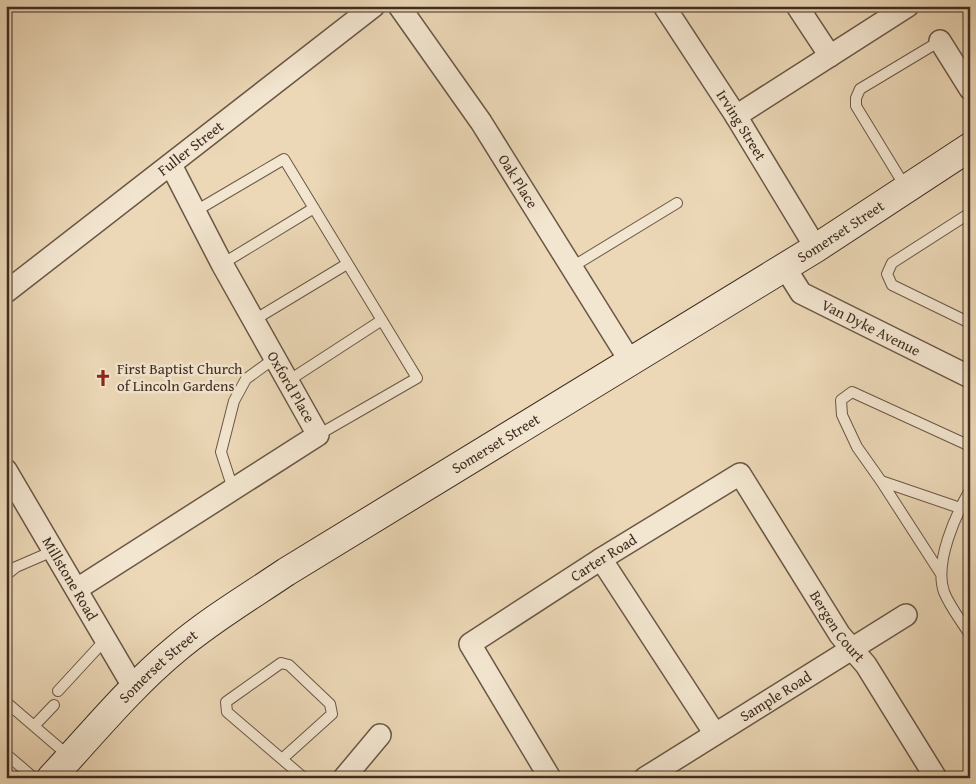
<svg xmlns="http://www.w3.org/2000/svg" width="976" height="784" font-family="'Gentium Book Plus',serif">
<rect width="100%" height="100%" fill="#ecd8b7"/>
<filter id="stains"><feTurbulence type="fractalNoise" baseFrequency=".004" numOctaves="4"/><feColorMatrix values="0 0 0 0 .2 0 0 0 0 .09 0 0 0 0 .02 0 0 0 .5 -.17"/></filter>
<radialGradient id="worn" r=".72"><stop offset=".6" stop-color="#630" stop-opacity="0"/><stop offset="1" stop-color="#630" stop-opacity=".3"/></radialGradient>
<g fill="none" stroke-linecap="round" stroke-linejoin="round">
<g stroke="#6a5746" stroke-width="12">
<path id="service" d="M906 188 856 106V98L860 89 940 41
M194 212 284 159 417 378 318 435
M970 213 892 263 887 274 892 285 970 323
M222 264 314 208
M572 267 677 203
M254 320 347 264
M288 381 382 320
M881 481 941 574
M233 489 221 452 234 401 246 379 275 358
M970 490C955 516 934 563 944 592 950 607 962 622 970 635
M960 508 881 481 857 447 842 415 841 400 852 392 970 446
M6 575 16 567 53 551
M58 691 106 639
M6 702 70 757
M34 726 54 705
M6 754 34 778
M282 759 332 714 330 704 289 665 281 663 226 702 227 712 304 778"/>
</g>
<g stroke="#6a5746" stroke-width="24">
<g id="minor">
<path id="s1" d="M399 6 481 122 630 361"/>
<path id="s2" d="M664 6 736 116 816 248"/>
<path d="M797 6 830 56"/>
<path d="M940 41 970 89"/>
<path d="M736 116 908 6"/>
<path id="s3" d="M784 266 801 293 970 377"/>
<path id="s4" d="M6 292 374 6"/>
<path id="s5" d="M6 470 134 688"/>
<path d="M601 559 715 734"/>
<path d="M77 589 318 435 222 264 171 165"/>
<path d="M344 778 380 735"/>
<path id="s6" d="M550 778 470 644 601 559 740 474 840 635 866 665 936 778"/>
<path id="s7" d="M645 778 906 615"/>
</g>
</g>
<g stroke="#3f2c21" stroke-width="30">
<g id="secondary">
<path id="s8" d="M51 778C92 734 130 687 176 649 210 620 249 597 286 572L816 248 970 147"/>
</g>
</g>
<use href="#service" stroke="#f3e6d0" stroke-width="10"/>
<use href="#minor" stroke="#f3e6d0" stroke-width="21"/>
<use href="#secondary" stroke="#f3e6d0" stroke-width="28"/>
</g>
<defs>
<g id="church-bare" transform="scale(1.35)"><path d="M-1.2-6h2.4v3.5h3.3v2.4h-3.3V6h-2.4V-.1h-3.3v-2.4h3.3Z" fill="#8f2418" stroke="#f3e6d0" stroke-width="2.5" paint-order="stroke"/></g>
</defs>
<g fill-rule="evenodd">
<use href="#church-bare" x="103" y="378"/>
</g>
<g text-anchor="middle" stroke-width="5" stroke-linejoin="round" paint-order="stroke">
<g font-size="15" fill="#3f2c21" stroke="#f3e6d0">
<text dy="5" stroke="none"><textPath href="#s2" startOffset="142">Irving Street</textPath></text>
<text dy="5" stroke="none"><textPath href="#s4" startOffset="234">Fuller Street</textPath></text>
<text dy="5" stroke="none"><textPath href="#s1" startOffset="212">Oak Place</textPath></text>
<text dy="5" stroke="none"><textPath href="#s8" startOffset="965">Somerset Street</textPath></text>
<text dy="5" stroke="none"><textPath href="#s3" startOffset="110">Van Dyke Avenue</textPath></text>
<text transform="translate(291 387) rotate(60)" y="5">Oxford Place</text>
<text dy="5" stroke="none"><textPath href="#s8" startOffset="560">Somerset Street</textPath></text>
<text dy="5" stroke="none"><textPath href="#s6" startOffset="315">Carter Road</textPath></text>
<text dy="5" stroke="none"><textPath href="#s5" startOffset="126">Millstone Road</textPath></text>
<text dy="5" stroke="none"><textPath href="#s6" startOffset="656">Bergen Court</textPath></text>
<text dy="5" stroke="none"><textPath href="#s8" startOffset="155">Somerset Street</textPath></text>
<text dy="5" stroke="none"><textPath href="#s7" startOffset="154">Sample Road</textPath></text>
</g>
<g font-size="15" fill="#3f2c21" stroke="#f3e6d0" text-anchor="start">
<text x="117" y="374">First Baptist Church<tspan x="117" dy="17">of Lincoln Gardens</tspan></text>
</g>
</g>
<rect width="976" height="784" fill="none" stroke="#ecd8b7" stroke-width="25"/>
<rect x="8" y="8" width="961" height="769" fill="none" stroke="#3f2c21" stroke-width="2.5"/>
<rect x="12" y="12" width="951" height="759" fill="none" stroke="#3f2c21"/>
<rect width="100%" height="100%" filter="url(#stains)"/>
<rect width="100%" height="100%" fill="url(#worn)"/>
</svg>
